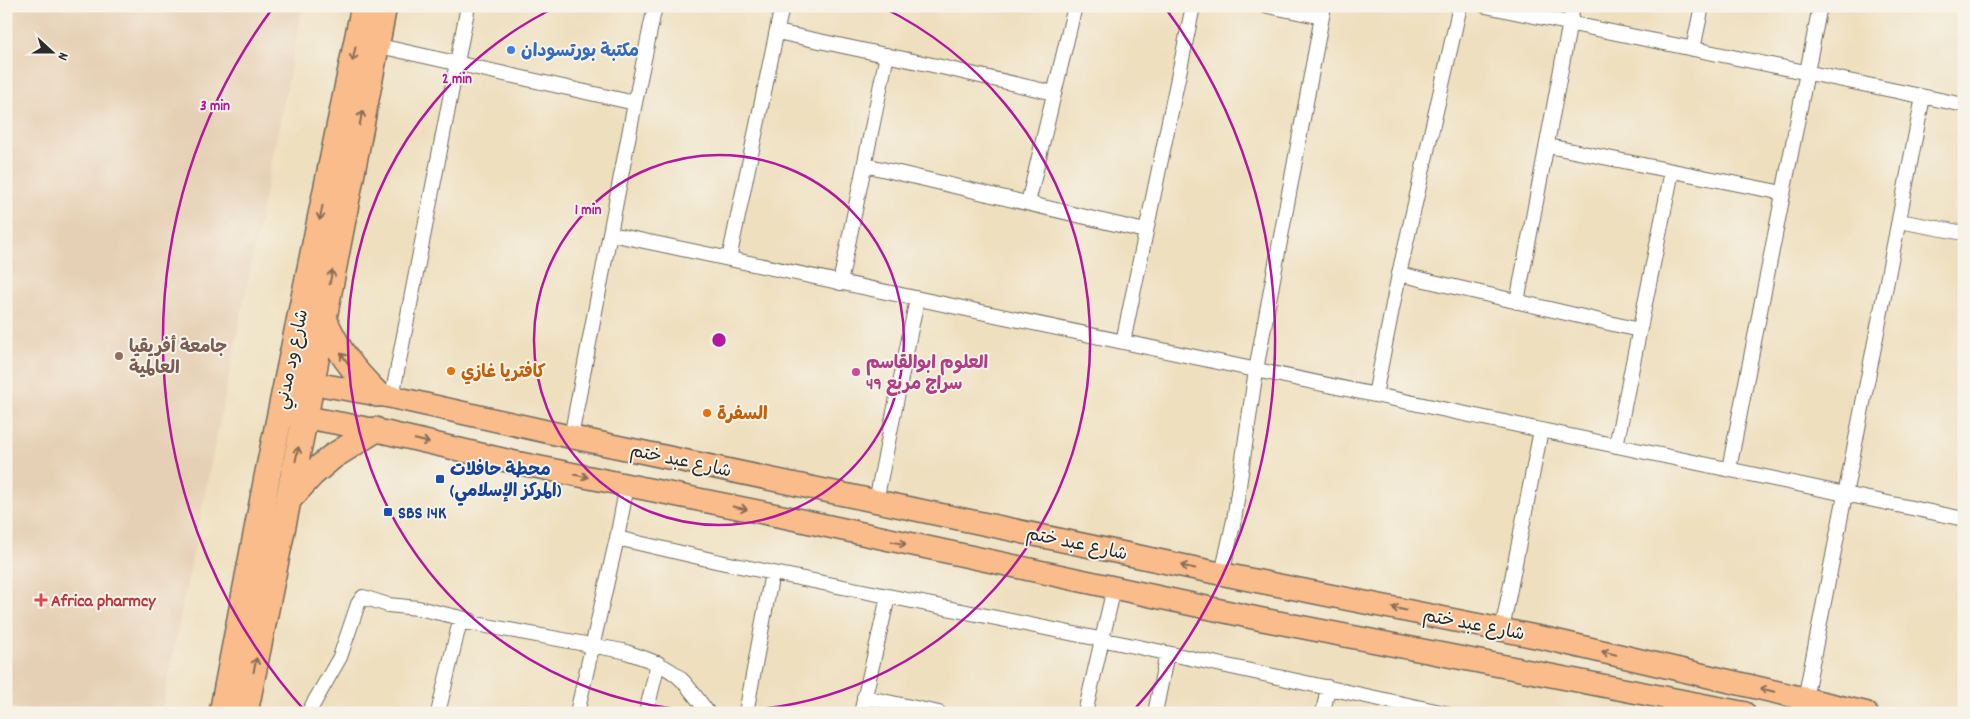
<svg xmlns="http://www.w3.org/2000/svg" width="1970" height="719" font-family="Dekko,'Playpen Sans Arabic',sans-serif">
<rect width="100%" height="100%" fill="#f7f3e8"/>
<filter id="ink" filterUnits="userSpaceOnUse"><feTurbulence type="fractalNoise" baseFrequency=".02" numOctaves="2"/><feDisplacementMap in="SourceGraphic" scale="10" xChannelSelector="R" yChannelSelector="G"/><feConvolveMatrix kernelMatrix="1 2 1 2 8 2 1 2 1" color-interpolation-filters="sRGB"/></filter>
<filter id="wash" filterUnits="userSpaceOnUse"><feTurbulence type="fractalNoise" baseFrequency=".0096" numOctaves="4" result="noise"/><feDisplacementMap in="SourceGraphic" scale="20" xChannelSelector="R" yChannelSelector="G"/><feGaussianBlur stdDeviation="1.12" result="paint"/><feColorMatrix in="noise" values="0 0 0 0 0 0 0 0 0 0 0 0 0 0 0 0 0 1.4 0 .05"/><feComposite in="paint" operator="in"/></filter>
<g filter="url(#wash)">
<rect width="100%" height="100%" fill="#eedfbe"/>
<path fill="#e6d0b5" d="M6 6H303L161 713H41L6 706Z"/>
</g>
<g filter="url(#ink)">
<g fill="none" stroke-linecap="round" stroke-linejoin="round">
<g stroke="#6f6a5e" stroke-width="16">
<path id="street" d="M1268 6 1322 17
M1486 6 1964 105
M777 32 937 66 1054 93
M375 45 635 103
M1693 49 1702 6
M1548 146 1783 193
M865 165 1145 231
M1028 203 1075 6
M1899 221 1964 233
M611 234 1964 519
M729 259 782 6
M1399 274 1639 330
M840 283 887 55
M1517 302 1573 6
M1123 342 1193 6
M1375 395 1399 274 1460 6
M392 397 468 6
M571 437 635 103 655 6
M1616 446 1672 171
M1729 469 1820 6
M876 501 917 299
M617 538 720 562 1134 646 1445 713
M1222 574 1234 520 1256 370 1324 6
M1502 630 1541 430
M864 697 939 713
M1805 699 1923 97
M308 713 340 657 358 604 363 597 388 605 418 608 470 620
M438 713 460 621 623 651C644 658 668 665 683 681 692 691 700 702 708 713
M577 713 617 538 627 485
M646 713 658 663
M746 713 772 573
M861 713 888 597
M1085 713 1114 588
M1155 713 1167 653
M1323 713 1328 687"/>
</g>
<g stroke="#6f6a5e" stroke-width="25">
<path id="primary" d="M294 380 392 397 571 437 1222 574 1548 639 1866 713
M288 414 375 430 513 462 785 517 1260 619 1744 713"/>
</g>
<g stroke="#6f6a5e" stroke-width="28">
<path id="highway" d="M323 317C339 352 350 367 377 394
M288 500 312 474 332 457 375 430
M222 713 267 477 364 6
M245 713 305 417 384 6"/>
</g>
<use href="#street" stroke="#fff" stroke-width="14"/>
<use href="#primary" stroke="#f9bc8a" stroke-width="22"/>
<use href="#highway" stroke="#f9bc8a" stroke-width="25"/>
</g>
<defs><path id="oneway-shaft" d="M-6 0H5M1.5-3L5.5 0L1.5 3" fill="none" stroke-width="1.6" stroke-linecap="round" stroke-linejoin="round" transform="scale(1.25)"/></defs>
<g stroke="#886c56">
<use href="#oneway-shaft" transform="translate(354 54) rotate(102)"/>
<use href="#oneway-shaft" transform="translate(361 118) rotate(-79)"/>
<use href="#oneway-shaft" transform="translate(321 213) rotate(102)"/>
<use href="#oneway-shaft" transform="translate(331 277) rotate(-79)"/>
<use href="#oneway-shaft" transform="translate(345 359) rotate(-126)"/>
<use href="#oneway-shaft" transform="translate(422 441) rotate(13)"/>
<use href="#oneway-shaft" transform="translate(297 454) rotate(-78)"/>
<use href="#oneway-shaft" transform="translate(581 476) rotate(11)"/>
<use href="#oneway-shaft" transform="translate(740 508) rotate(11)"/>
<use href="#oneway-shaft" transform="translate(899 543) rotate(12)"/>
<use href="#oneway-shaft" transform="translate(1188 567) rotate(-168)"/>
<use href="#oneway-shaft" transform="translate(1399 609) rotate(-169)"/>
<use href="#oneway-shaft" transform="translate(1609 653) rotate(-167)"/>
<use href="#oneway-shaft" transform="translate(255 665) rotate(-78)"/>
<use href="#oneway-shaft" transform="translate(1767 690) rotate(-167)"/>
</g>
</g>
<g fill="none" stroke="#b5179e" stroke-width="2.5">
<circle cx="719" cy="340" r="185"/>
<path d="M882 7A371 371 0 1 1 556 7"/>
<path d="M306 712A556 556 0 0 1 272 9M1166 9A556 556 0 0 1 1132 712"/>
</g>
<circle fill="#3f7fe0" stroke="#f7f3e8" stroke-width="2" cx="511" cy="50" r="5"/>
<circle fill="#8d6e63" stroke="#f7f3e8" stroke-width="2" cx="119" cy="356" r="5"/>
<g fill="#e8710a" stroke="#f7f3e8" stroke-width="2">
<circle cx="451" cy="371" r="5"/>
<circle cx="707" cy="413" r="5"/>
</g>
<circle fill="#d1479c" stroke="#f7f3e8" stroke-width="2" cx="856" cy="372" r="5"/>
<g fill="#1a4fb4" stroke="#f7f3e8" stroke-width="2">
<rect x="435" y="474" width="10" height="10" rx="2.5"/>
<rect x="383" y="507" width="10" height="10" rx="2.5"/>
</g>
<path fill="#e0444e" stroke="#f7f3e8" stroke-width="2" d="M38.5 592.5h5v5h5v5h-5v5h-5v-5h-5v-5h5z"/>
<g text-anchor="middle" stroke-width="4" stroke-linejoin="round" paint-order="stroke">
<g font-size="18" font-weight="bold" fill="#366cbe" stroke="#f7f3e8" text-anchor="start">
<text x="521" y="56">مكتبة بورتسودان</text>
</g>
<g font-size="18" font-weight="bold" fill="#785e54" stroke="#f7f3e8" text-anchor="start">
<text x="129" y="352">جامعة أفريقيا<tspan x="129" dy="21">العالمية</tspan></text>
</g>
<g font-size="18" fill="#2b2b2b" stroke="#f7f3e8">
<text transform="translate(291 359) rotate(-78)" y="6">شارع ود مدني</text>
<text transform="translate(681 460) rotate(12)" y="6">شارع عبد ختم</text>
<text transform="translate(1077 543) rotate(12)" y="6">شارع عبد ختم</text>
<text transform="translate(1474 624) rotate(11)" y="6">شارع عبد ختم</text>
</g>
<g font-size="18" font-weight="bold" fill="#b23c85" stroke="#f7f3e8" text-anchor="start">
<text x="866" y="368">العلوم ابوالقاسم<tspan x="866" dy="21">سراج مربع 49</tspan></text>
</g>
<g font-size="18" font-weight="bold" fill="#c56008" stroke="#f7f3e8" text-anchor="start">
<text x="461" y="377">كافتريا غازي</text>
<text x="717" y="419">السفرة</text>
</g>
<g font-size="18" font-weight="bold" fill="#164399" stroke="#f7f3e8" text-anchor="start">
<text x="450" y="475">محطة حافلات<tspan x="450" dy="21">(المركز الإسلامي)</tspan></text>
<text x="398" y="518">SBS 14K</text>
</g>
<g font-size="18" font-weight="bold" fill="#be3a42" stroke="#f7f3e8" text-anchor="start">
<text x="51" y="606">Africa pharmcy</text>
</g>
</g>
<circle cx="719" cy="340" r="8" fill="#b5179e" stroke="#f7f3e8" stroke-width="2.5"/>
<g font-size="15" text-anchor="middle" font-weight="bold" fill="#b5179e" stroke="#f7f3e8" stroke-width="4" stroke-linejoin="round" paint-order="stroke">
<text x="457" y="83">2 min</text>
<text x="215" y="110">3 min</text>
<text x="588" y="214">1 min</text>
</g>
<rect width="1970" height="719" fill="none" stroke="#f7f3e8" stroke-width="25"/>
<g transform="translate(52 52) rotate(111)" stroke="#f7f3e8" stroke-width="4" paint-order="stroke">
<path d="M0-4L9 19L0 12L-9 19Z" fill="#2b2b2b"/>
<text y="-8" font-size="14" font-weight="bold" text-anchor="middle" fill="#2b2b2b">N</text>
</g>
</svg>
